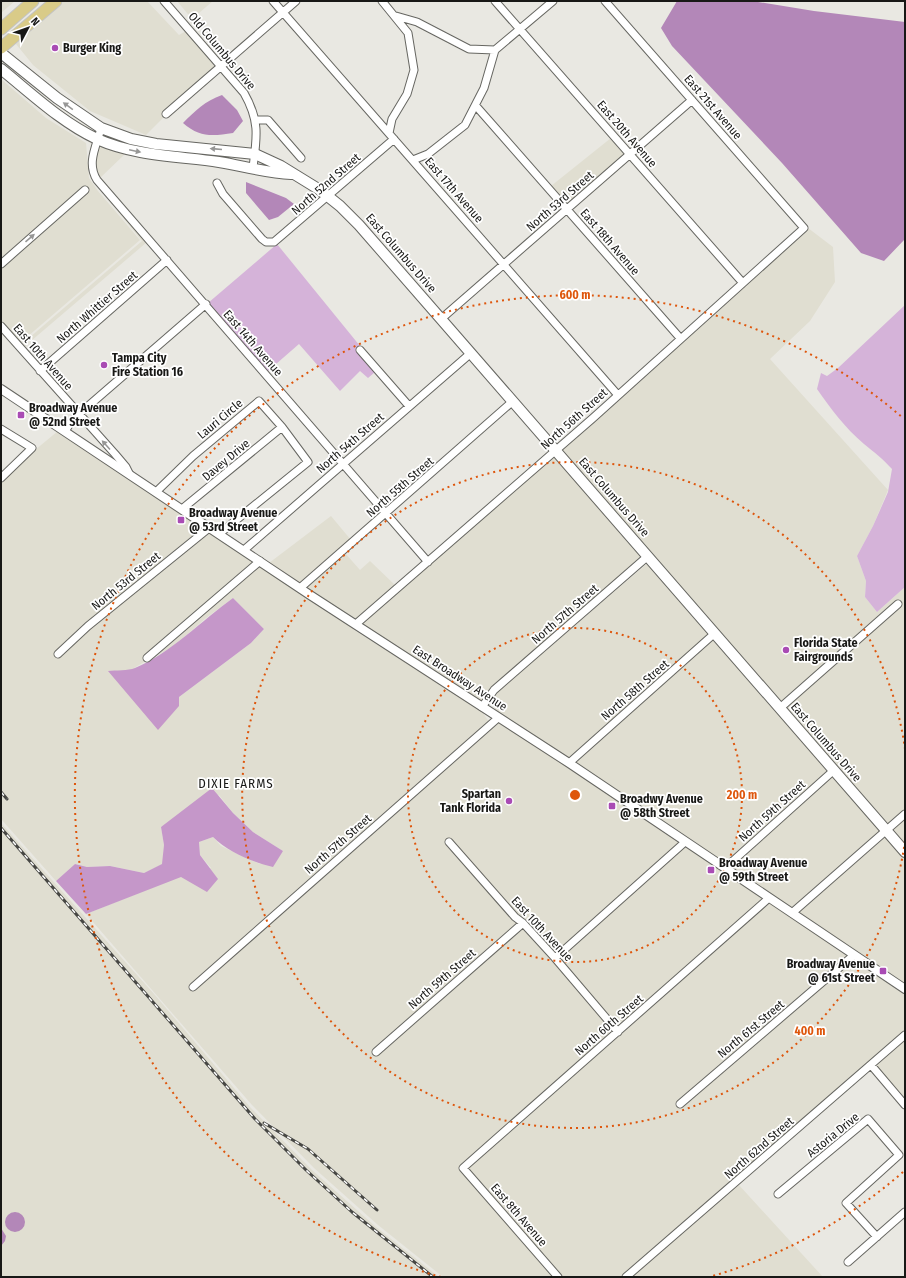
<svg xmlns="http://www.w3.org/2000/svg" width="906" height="1278" font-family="'Fira Sans Condensed',sans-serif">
<rect width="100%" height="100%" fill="#e9e8e2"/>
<path fill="#e0ded1" d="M1 1H15L1 13Z
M64 1H147L179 35 186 31 216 67 162 114 164 117 146 135 90 111 33 65 16 44Z
M177 1H213L192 19Z
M1 79 46 118 86 143 89 178 98 191 140 240 20 343 1 321Z
M611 138 626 154 568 205 551 186Z
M99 145 125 154 100 178 97 173 95 161Z
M95 183 147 242 24 347 22 344 142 241Z
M808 228 833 247 835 282 810 321 770 359 888 490 873 526 857 556 866 581 865 597 877 612 905 587V811L887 827 784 708 902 604 899 600 780 704 560 450Z
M58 431 128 479 204 528 86 624 54 654 57 658 89 629 209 531 255 562 143 657 146 661 134 668 179 697 251 643 264 629 233 598 206 618 173 647 150 659 260 565 356 628 354 630 481 710 489 722 189 987 192 991 498 722 569 767 680 843 556 954 524 918 517 915 449 838 445 842 513 919 518 923 372 1052 376 1056 522 927 614 1032 459 1168 553 1277H443L378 1225 314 1168 252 1105 86 914 181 876 211 868 200 855 199 842 213 837 221 846 260 864 283 851 253 832 233 813 219 795 161 827 164 845 163 864 144 873 110 866 87 867 75 864 56 881 1 819V482L29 455Z
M555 454 644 556 493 687 481 703 361 624Z
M331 516 351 540 300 585 269 563Z
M345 553 360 570 370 561 396 586 356 620 305 588Z
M649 562 711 633 569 759 499 714 489 700 497 692Z
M715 638 829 771 725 864 574 762Z
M833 776 882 831 792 909 730 867Z
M905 818V847L891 831Z
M1 823 155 995 250 1107 312 1170 376 1227 439 1277H1Z
M886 835 905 857V985L797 912Z
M685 846 764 898 619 1027 560 958Z
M769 901 849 956 675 1104 679 1108 854 959 905 992V1031L622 1277H562L467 1168Z
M905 1039V1100L875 1065Z
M738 1184 823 1277H630Z"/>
<path fill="#d5b3d9" d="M277 244 360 346 356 350 375 372 368 378 360 371 340 391 299 344 268 371 208 303Z
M905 305V587L877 612 865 597 866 581 857 556 873 526 888 492 892 469C883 459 874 452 864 444 845 428 831 409 817 389L821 373 827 376 838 368Z"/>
<path fill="#c597c9" d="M233 598 264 629 251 643 179 697V706L158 730 108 671C116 670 128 671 135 668 171 653 201 621 233 598Z
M212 788 233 813 253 832 283 851 273 867C252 862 228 852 213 837L199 842 200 855 218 879 207 892 181 877 86 914 56 881 75 864 87 867 110 866 144 873 162 864 164 845 161 827Z"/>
<path fill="#b387b8" d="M677 1H752L814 11 905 22V239L884 261 861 253 782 163 672 46 661 28Z
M222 95 237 110 243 121 233 133C213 136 200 138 183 123 195 111 205 101 222 95Z
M246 182 286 198 294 204 278 217 269 220 246 193Z
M5 1222a10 10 0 1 1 20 0a10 10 0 1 1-20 0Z
M1 1228 6 1236 5 1241 1 1246Z"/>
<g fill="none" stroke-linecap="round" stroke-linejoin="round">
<g stroke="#666661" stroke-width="9">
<path id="minor" d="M164 1 244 93C260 121 257 137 253 167
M273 1 617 394
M382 1 408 33 414 70 407 94 392 119 389 133
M495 1 742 282
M396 16 417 22 469 49 495 50
M476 106 680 338
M166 114 296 1
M256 120H268L301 158
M101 128C97 145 86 163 97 180L428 562
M413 160 428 154 465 125 484 88 495 50 553 1
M217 183 223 194 262 239 266 242H274L394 139
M1 264 85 190
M441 319 692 100
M1 326 115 454 126 467 130 475
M360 350 409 406
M40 371 167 260
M1 429 32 448 1 478
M65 431 71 422 79 414 206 304
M156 492 193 456 259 401 282 427 308 462 219 534
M182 509 282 427
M244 550 471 353
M300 588 513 401
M356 624 593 418 804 228 605 1
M58 654 88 626 209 528
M147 658 260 561
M482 707 494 690 648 556
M780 708 898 604
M569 763 715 633
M449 842 515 917 523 923 555 958 618 1032
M725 868 833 771
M792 913 905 814
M555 958 685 842
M193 987 498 718
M376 1052 523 923
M871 1065 905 1105
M680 1104 854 955
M778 1194 868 1119 899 1155 846 1203 877 1237
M848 1262 905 1212
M558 1277 463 1168 769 898
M626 1277 905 1035"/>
</g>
<g stroke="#666661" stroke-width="10">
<path id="tertiary" d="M1 389 310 595 569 763 905 989"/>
</g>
<g stroke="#666661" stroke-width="12">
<path id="secondary" d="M1 53 57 98 101 128 131 139 156 144 255 154 281 166 320 190 340 206 359 225 441 319 905 852
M1 69C32 94 61 122 97 139 135 156 178 156 219 162 243 166 267 173 291 174"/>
</g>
<g stroke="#c3c3c2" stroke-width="13">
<path id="primary" d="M1 29 33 1
M1 48 56 1"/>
</g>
<use href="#minor" stroke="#fff" stroke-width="7"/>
<use href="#tertiary" stroke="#fff" stroke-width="8"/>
<use href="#secondary" stroke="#fff" stroke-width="10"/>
<use href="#primary" stroke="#d9cb88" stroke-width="11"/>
<g stroke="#474744" stroke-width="3">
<path id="rail" d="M1 792 7 799
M1 828 255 1119 306 1170 352 1212 433 1277
M264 1123 308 1149 377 1210"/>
</g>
<use href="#rail" stroke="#fff" stroke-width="1.5" stroke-dasharray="4.5" stroke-linecap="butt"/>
</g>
<defs><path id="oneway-solid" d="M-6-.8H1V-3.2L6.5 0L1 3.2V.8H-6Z"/></defs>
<g fill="#979796">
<use href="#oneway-solid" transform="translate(68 106) rotate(-144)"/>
<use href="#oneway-solid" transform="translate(216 149) rotate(-175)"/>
<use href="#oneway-solid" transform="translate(135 151) rotate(12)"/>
<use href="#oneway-solid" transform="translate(30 238) rotate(-41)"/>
<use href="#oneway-solid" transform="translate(106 445) rotate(-132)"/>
</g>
<g fill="none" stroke="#de560c" stroke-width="2" stroke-dasharray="2 4">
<circle cx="575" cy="795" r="167"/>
<path d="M905 841A333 333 0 1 1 905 749"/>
<path d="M903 1172A500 500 0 0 1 709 1277M441 1277A500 500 0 1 1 903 418"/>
</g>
<g fill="#a94bb4" stroke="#fff" stroke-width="1.5">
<circle cx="55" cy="48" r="4"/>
<circle cx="104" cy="365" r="4"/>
<rect x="17" y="411" width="8" height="8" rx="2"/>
<rect x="177" y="516" width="8" height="8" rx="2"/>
<circle cx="786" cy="650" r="4"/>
<circle cx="509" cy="801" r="4"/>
<rect x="608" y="802" width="8" height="8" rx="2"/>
<rect x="707" y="866" width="8" height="8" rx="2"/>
<rect x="879" y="967" width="8" height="8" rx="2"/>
</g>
<g text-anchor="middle" stroke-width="3.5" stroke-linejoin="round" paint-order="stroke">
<g font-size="12" font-weight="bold" fill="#181816" stroke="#fff" text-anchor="start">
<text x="63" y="52">Burger King</text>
<text x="112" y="362">Tampa City<tspan x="112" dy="14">Fire Station 16</tspan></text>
<text x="29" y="412">Broadway Avenue<tspan x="29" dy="14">@ 52nd Street</tspan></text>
<text x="189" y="517">Broadway Avenue<tspan x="189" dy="14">@ 53rd Street</tspan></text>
<text x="794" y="647">Florida State<tspan x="794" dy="14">Fairgrounds</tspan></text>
<text x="501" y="798" text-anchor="end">Spartan<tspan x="501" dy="14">Tank Florida</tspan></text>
<text x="620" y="803">Broadwy Avenue<tspan x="620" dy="14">@ 58th Street</tspan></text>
<text x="719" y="867">Broadway Avenue<tspan x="719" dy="14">@ 59th Street</tspan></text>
<text x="875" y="968" text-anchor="end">Broadway Avenue<tspan x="875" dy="14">@ 61st Street</tspan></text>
</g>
<g font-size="12" fill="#181816" stroke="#fff">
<text transform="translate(222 51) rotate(50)" y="4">Old Columbus Drive</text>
<text transform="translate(713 107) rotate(49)" y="4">East 21st Avenue</text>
<text transform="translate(627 134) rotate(49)" y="4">East 20th Avenue</text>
<text transform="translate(326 184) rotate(-41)" y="4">North 52nd Street</text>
<text transform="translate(454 190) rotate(49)" y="4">East 17th Avenue</text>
<text transform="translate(560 201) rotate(-41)" y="4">North 53rd Street</text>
<text transform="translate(610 242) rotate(49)" y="4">East 18th Avenue</text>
<text transform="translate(401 253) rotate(49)" y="4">East Columbus Drive</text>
<text transform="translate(97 307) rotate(-41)" y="4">North Whittier Street</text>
<text transform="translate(253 343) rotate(49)" y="4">East 14th Avenue</text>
<text transform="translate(43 357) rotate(49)" y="4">East 10th Avenue</text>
<text transform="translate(220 419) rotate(-40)" y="4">Lauri Circle</text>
<text transform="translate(574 419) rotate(-42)" y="4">North 56th Street</text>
<text transform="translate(350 443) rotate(-41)" y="4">North 54th Street</text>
<text transform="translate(226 460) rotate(-40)" y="4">Davey Drive</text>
<text transform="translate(400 487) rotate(-41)" y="4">North 55th Street</text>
<text transform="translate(614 497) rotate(49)" y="4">East Columbus Drive</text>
<text transform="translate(126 581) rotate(-39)" y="4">North 53rd Street</text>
<text transform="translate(565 614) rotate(-41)" y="4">North 57th Street</text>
<text transform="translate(460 678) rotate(33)" y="4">East Broadway Avenue</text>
<text transform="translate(635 690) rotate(-41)" y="4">North 58th Street</text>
<text transform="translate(826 742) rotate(49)" y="4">East Columbus Drive</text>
<text transform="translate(772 811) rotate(-42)" y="4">North 59th Street</text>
<text transform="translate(338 844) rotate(-41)" y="4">North 57th Street</text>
<text transform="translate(542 929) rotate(47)" y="4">East 10th Avenue</text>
<text transform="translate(442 979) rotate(-41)" y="4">North 59th Street</text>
<text transform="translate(609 1025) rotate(-41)" y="4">North 60th Street</text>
<text transform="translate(751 1029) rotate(-40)" y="4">North 61st Street</text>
<text transform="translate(833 1135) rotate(-39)" y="4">Astoria Drive</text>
<text transform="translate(759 1148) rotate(-41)" y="4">North 62nd Street</text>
<text transform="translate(519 1215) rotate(49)" y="4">East 8th Avenue</text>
</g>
<g font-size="13" letter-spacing="1" fill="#181816" stroke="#fff">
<text x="236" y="788">DIXIE FARMS</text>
</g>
</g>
<circle cx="575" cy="795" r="6" fill="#de560c" stroke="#fff" stroke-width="2"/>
<g font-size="12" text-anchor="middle" font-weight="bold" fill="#de560c" stroke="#fff" stroke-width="3.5" stroke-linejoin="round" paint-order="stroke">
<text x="575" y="299">600 m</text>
<text x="742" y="799">200 m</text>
<text x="810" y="1035">400 m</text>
</g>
<rect width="906" height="1278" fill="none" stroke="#181816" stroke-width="4"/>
<g transform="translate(28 28) rotate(49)" stroke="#ffffff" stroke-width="3" paint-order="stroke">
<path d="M0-3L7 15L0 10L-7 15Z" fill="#181816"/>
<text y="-6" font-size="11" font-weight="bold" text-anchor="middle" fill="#181816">N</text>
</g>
</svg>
